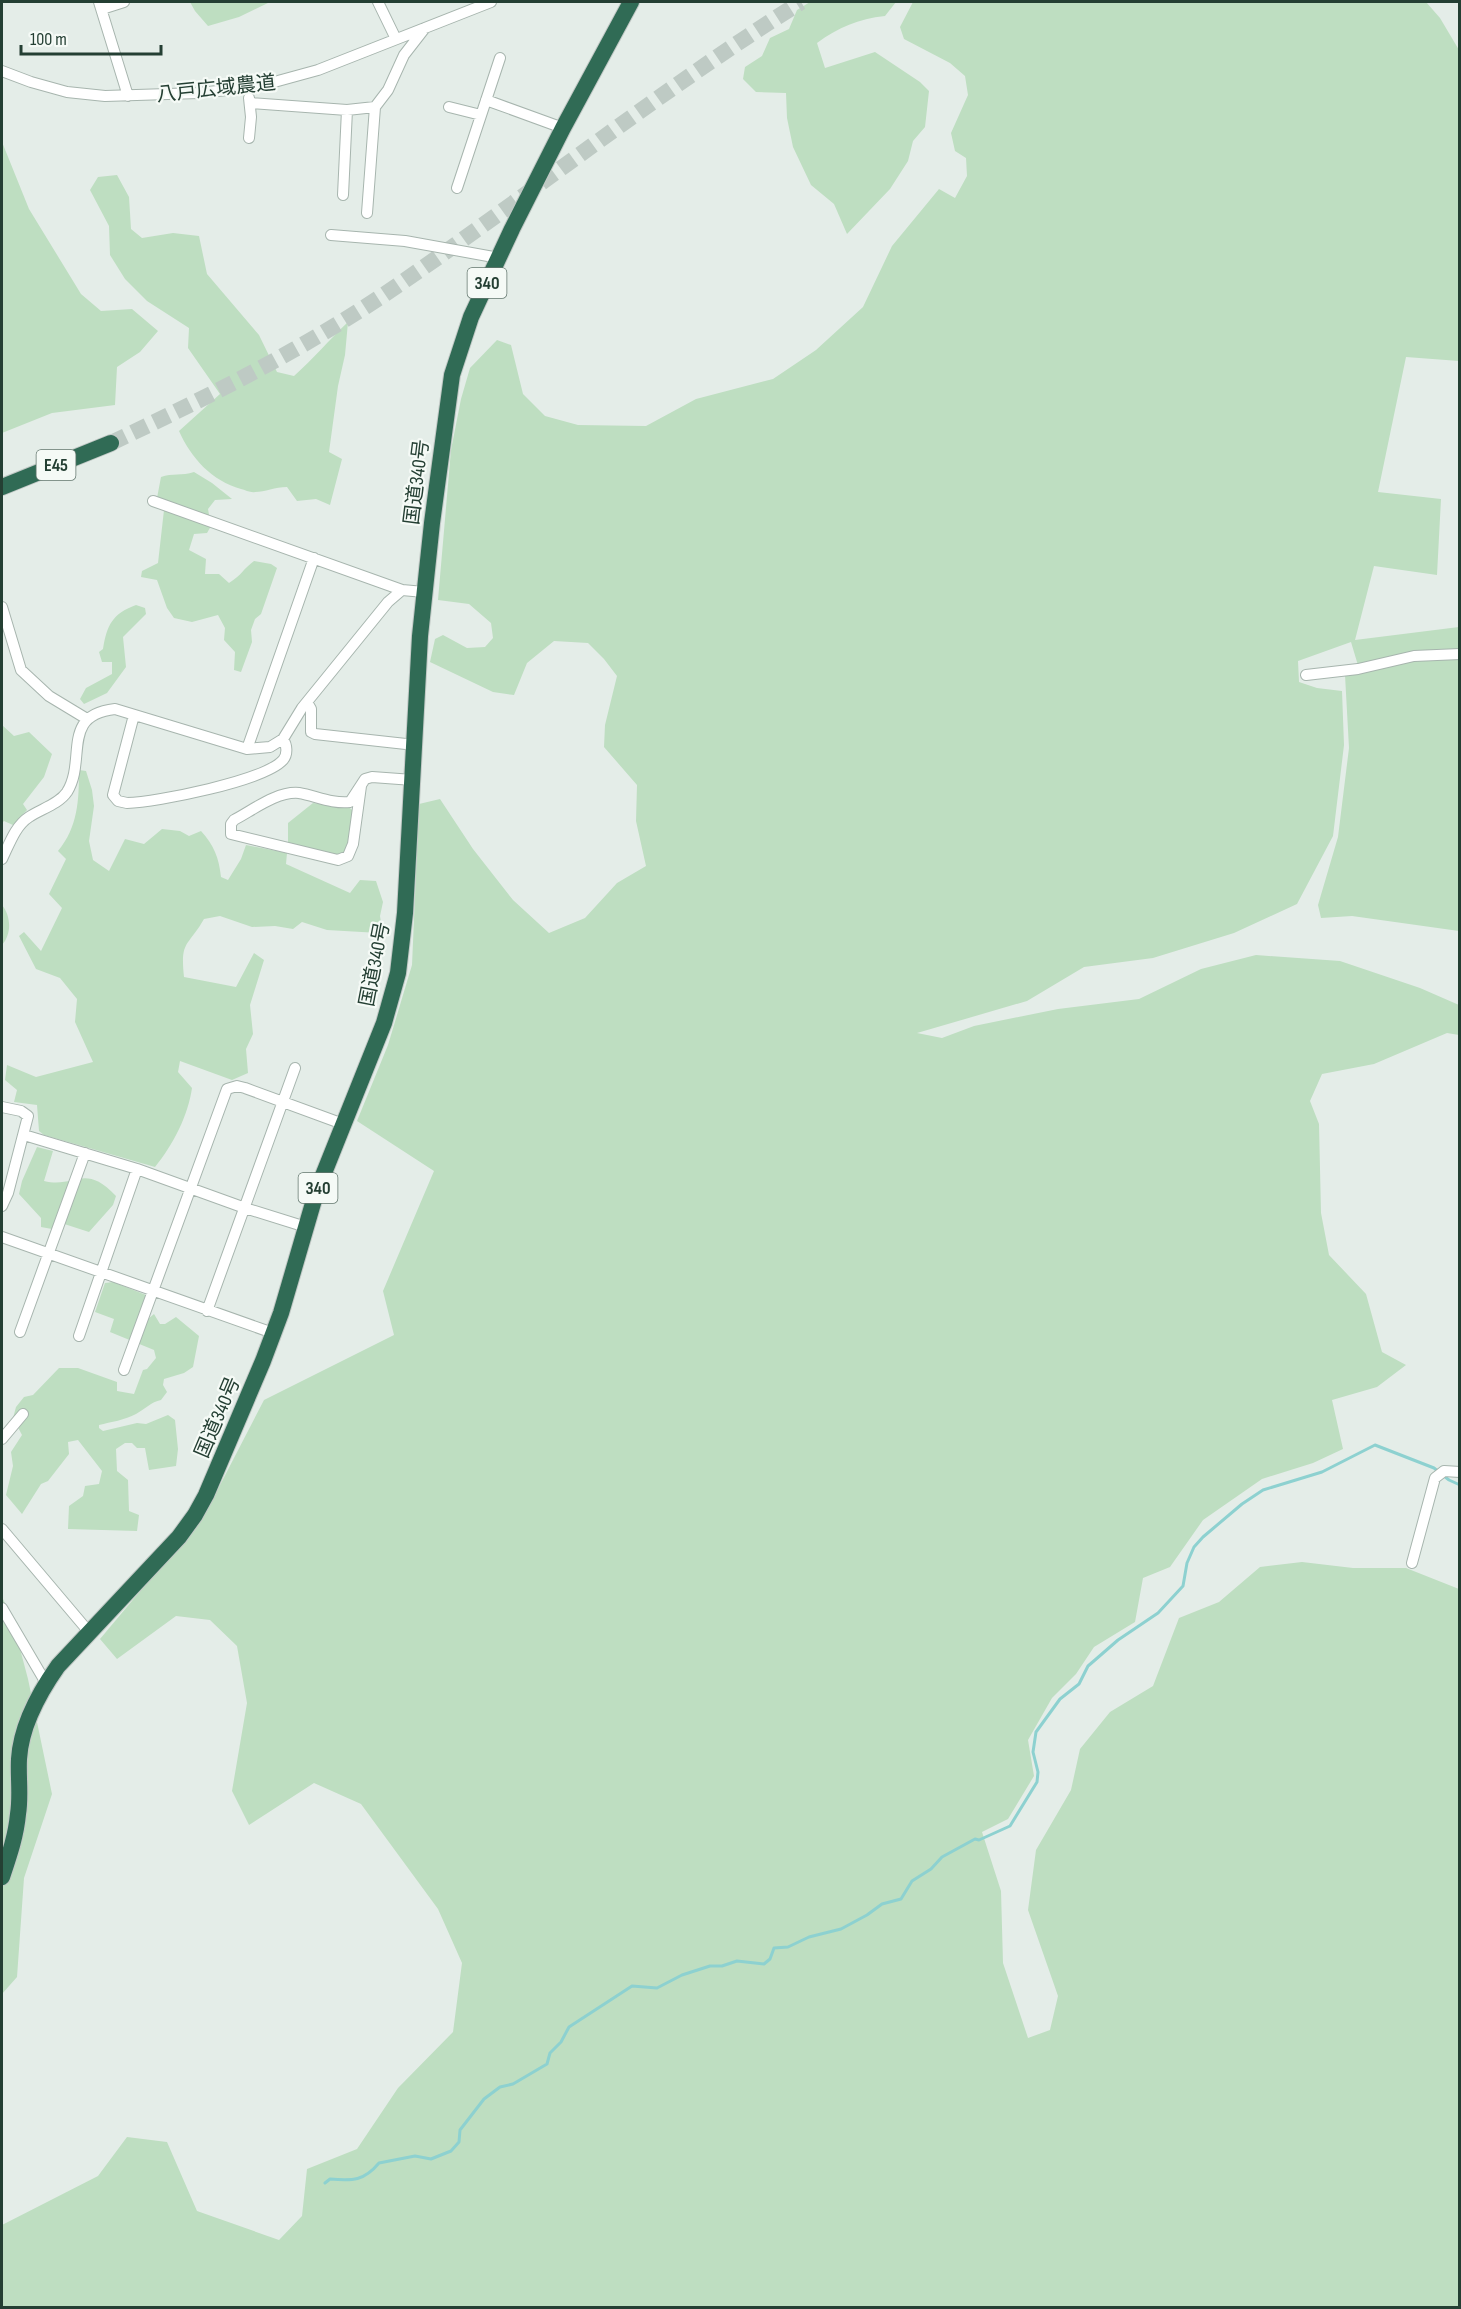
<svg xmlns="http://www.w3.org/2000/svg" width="1461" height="2309" font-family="'Sofia Sans Condensed','Noto Sans JP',sans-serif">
<rect width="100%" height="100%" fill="#e4ede8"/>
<path fill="#bedec1" d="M190 2H270L239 17 208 26 195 11Z
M810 2H896L885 16C858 19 839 27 817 43L825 68 875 52 920 82 929 91 925 127 913 141 908 161 890 189 847 234 834 204 811 185 793 147 787 118 786 93 756 92 743 79 745 67 762 56 770 38 789 29 797 10Z
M913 2H1426L1440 18 1459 50V361L1406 357 1378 492 1441 499 1437 575 1374 566 1355 640 1459 627V931L1352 916 1321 918 1318 905 1338 837 1349 748 1345 675 1360 672 1351 642 1298 661 1299 682 1317 688 1342 691 1344 745 1333 836 1297 904 1234 933 1153 958 1084 967 1027 1001 917 1033 942 1038 974 1026 1058 1009 1139 999 1201 969 1256 955 1340 961 1420 988 1459 1005V1035L1447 1033 1374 1064 1322 1074 1310 1101 1319 1124 1321 1213 1329 1255 1366 1294 1382 1352 1406 1365 1377 1387 1332 1400 1343 1449 1313 1463 1262 1479 1203 1520 1170 1567 1143 1578 1135 1622 1094 1647 1076 1674 1052 1698 1028 1740 1034 1776 1008 1819 982 1832 1001 1891 1003 1963 1028 2038 1050 2030 1058 1996 1028 1910 1036 1850 1071 1790 1080 1749 1110 1712 1153 1686 1179 1618 1219 1602 1260 1567 1302 1562 1353 1568H1406L1459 1589V2307L2 2308V2225L98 2176 127 2137 167 2142 197 2211 279 2240 302 2216 307 2169 357 2149 398 2088 453 2032 462 1963 438 1909 361 1804 314 1783 249 1825 232 1791 247 1703 237 1646 210 1620 176 1616 117 1659 100 1639 205 1514 264 1400 394 1335 383 1291 434 1171 357 1121 388 1045 412 965 419 804 440 799 473 849 513 900 549 933 585 918 617 883 646 866 636 821 637 785 604 747 605 725 617 676 604 659 588 643 554 641 527 663 514 695 493 692 430 662 435 639 443 635 467 648 485 647 493 638 491 623 469 604 438 600 451 450 461 399 470 368 497 340 511 345 523 394 545 416 578 425 646 426 696 399 773 379 816 350 863 307 892 246 939 189 955 198 967 176 966 158 955 151 951 133 968 95 965 76 950 63 904 39 900 27Z
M2 142 29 209 81 294 101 311 132 309 158 331 140 352 117 367 115 405 52 413 2 433Z
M117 175 129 197 131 229 142 238 173 233 199 236 207 274 259 335 277 372 294 376C313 359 329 340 348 322L345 355 338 386 329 452 342 459 330 505 316 499 297 501 287 487C275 487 265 492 255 492 251 493 245 490 241 489 212 481 191 458 179 431L220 394 188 348 189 328 147 301 125 279 110 255 109 226 90 190 98 177Z
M194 472 212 483 232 499 215 500 208 509 211 526 207 533 194 534 189 550 206 559 205 574H219L229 583C242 575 243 569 254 561L271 564 277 568 261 614 255 619 251 630 252 642 241 672 234 670 235 652 224 640 225 628 218 615 192 622 174 618 167 608 157 580 141 577 142 571 158 563 164 510 157 498 161 477C172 473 182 476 194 472Z
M136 605 145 608 146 614 123 637 126 667 107 693 84 704 80 699 86 688 112 674V662H102L99 652 103 649C107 625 112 614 136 605Z
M2 725 14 736 29 732 52 754 44 777 23 804 27 810 13 825 4 821 2 823Z
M79 770 86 771 92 790 94 806 89 841 93 860 109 871 125 839 144 844 162 829 180 831 189 836 201 831C214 845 219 858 221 877L228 880 241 859 246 845 287 853 286 864 350 893 360 880 376 881 383 902 380 916 382 929 379 933 327 930 302 922 293 929 275 926 252 927 220 916 204 919C188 947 180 940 184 977L236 987 254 953 264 960 250 1005 253 1034 246 1049 248 1073 232 1080 180 1061 178 1072 192 1088C188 1116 173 1145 155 1167L44 1135 39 1131 37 1105 14 1102 17 1090 5 1080 7 1065 36 1077 93 1062 75 1022 77 999 60 978 36 969 19 936 24 932 41 951 62 908 49 894 66 859 58 851C78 827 79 800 79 770Z
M313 803 350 808 353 811 348 844 343 854 335 856 288 844V823Z
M2 905C11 916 12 934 2 945Z
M37 1147 53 1151 44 1181C75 1189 84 1162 116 1196L113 1205 89 1232 55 1221 52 1229 41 1227V1218L19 1194 22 1181Z
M113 1282 146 1295 148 1319 154 1314 160 1324H165L176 1317 199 1336 193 1367 184 1373 164 1379 163 1385 167 1392 161 1400C151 1402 145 1409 136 1414 125 1420 111 1422 99 1425V1428L103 1431 137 1423 146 1424 168 1415 175 1420 178 1449 176 1466 149 1470 145 1448H137L132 1443H125L116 1449 117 1471 128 1480 129 1511 139 1515 137 1531 68 1529 69 1506 83 1496 85 1486 99 1484 102 1471 78 1440 68 1442 69 1454 48 1481 41 1484 22 1514 6 1495 13 1466 11 1452 22 1435 13 1418 16 1407 24 1397 33 1395 59 1368H78L117 1382V1391L134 1394 143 1370 147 1369 156 1358 154 1350 110 1332 114 1319 95 1312 105 1283Z
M2 1597 11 1615 28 1679 52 1794 24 1878 17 1977 2 1994Z"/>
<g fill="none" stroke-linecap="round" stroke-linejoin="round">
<path stroke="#8dd1d0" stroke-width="3" d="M325 2183 330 2179C353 2181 364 2181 379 2163L415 2156 431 2159 451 2151 459 2142 460 2130 484 2099 500 2087 513 2084 547 2064 550 2053 561 2042 569 2027 632 1986 657 1988 682 1975 710 1966H722L737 1961 764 1964 770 1959 774 1948 788 1947 809 1937 841 1929 867 1915 882 1904 901 1899 912 1881 931 1869 942 1857 975 1839 979 1840 1010 1826 1037 1782 1038 1772 1033 1752 1036 1732 1060 1699 1079 1684 1088 1666 1095 1660 1118 1640 1158 1613 1183 1586 1187 1563 1194 1547 1203 1537 1242 1504 1263 1490 1322 1472 1375 1445 1434 1468 1449 1480 1460 1485"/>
<path stroke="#becac4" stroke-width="16" stroke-dasharray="16 8" stroke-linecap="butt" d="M111 443C212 395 312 345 404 281 537 189 664 88 801 2"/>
<g stroke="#a7b5ae" stroke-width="12">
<path id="minor" d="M99 2 128 96
M378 2 396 39
M102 9 124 2
M2 71 31 82 67 92 105 96 199 93 256 87 318 70 491 2
M486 100 563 128
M251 103 347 110 375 107
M449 107 481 115
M249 138 251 117 249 98
M457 188 500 58
M343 195 347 110
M367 213 375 107 388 90 404 55 425 28
M331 235 405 241 499 258
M153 501 402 590 424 592
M2 607 21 670 49 696 87 719
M1306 675 1358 669 1414 656 1460 654
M307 702 311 709V732L315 734 415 745
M134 715 113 795 118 801 127 803C157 802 264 781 283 760 288 754 287 745 283 739
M247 749 314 558
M361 786 353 844 348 856 338 860 231 834V824L234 820C253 810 277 791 299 793 316 796 332 804 350 802L365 779 372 777 413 780
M2 859C9 845 15 826 29 817 41 809 59 804 67 792 87 760 60 715 115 709L247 749 270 747 283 739 302 708 388 602 402 590
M2 1107 21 1111 28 1116 8 1193 2 1206
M24 1135 137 1169 245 1208 306 1227
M2 1237 273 1333
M207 1311 295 1068
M20 1332 85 1153
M79 1336 137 1169
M124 1370 227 1089 237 1086 245 1088 343 1124
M2 1439 23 1414
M2 1529 89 1632
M1412 1563 1435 1478 1444 1471 1460 1472
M2 1608 46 1683"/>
</g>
<g stroke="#c2c9c6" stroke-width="18">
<path id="highway" d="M2 487 111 443
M2 1877C9 1856 16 1836 18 1814 21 1796 18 1777 19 1759 21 1725 39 1693 58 1666L179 1537 195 1515 206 1495 263 1361 281 1313 316 1193 384 1023 398 973 405 913 420 636 432 523 452 375 471 317 512 229 563 128 631 2"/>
</g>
<use href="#minor" stroke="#fff" stroke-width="10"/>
<use href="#highway" stroke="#306b55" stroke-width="16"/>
</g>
<g text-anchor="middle" stroke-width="4.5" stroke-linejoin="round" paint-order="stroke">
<g fill="#f5faf6" stroke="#63776e" stroke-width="1.5">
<rect x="467.5" y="268" width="39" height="30" rx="4.5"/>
<rect x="36.5" y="450" width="39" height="30" rx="4.5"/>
<rect x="298.5" y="1173" width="39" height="30" rx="4.5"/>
</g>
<g font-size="18" font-weight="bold" fill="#243f33">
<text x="487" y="289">340</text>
<text x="56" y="471">E45</text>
<text x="318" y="1194">340</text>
</g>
<g font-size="20" fill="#243f33" stroke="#f5faf6">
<text transform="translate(216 88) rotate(-6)" y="7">八戸広域農道</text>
<text transform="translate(416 482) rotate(-83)" y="7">国道340号</text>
<text transform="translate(374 964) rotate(-79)" y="7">国道340号</text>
<text transform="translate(217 1417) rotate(-67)" y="7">国道340号</text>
</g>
</g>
<rect width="1461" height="2309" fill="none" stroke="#243f33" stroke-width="6"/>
<path d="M21 45v9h140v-9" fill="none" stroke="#243f33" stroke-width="3"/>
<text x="30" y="45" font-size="18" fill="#243f33" stroke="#f5faf6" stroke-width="4.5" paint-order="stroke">100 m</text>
</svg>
